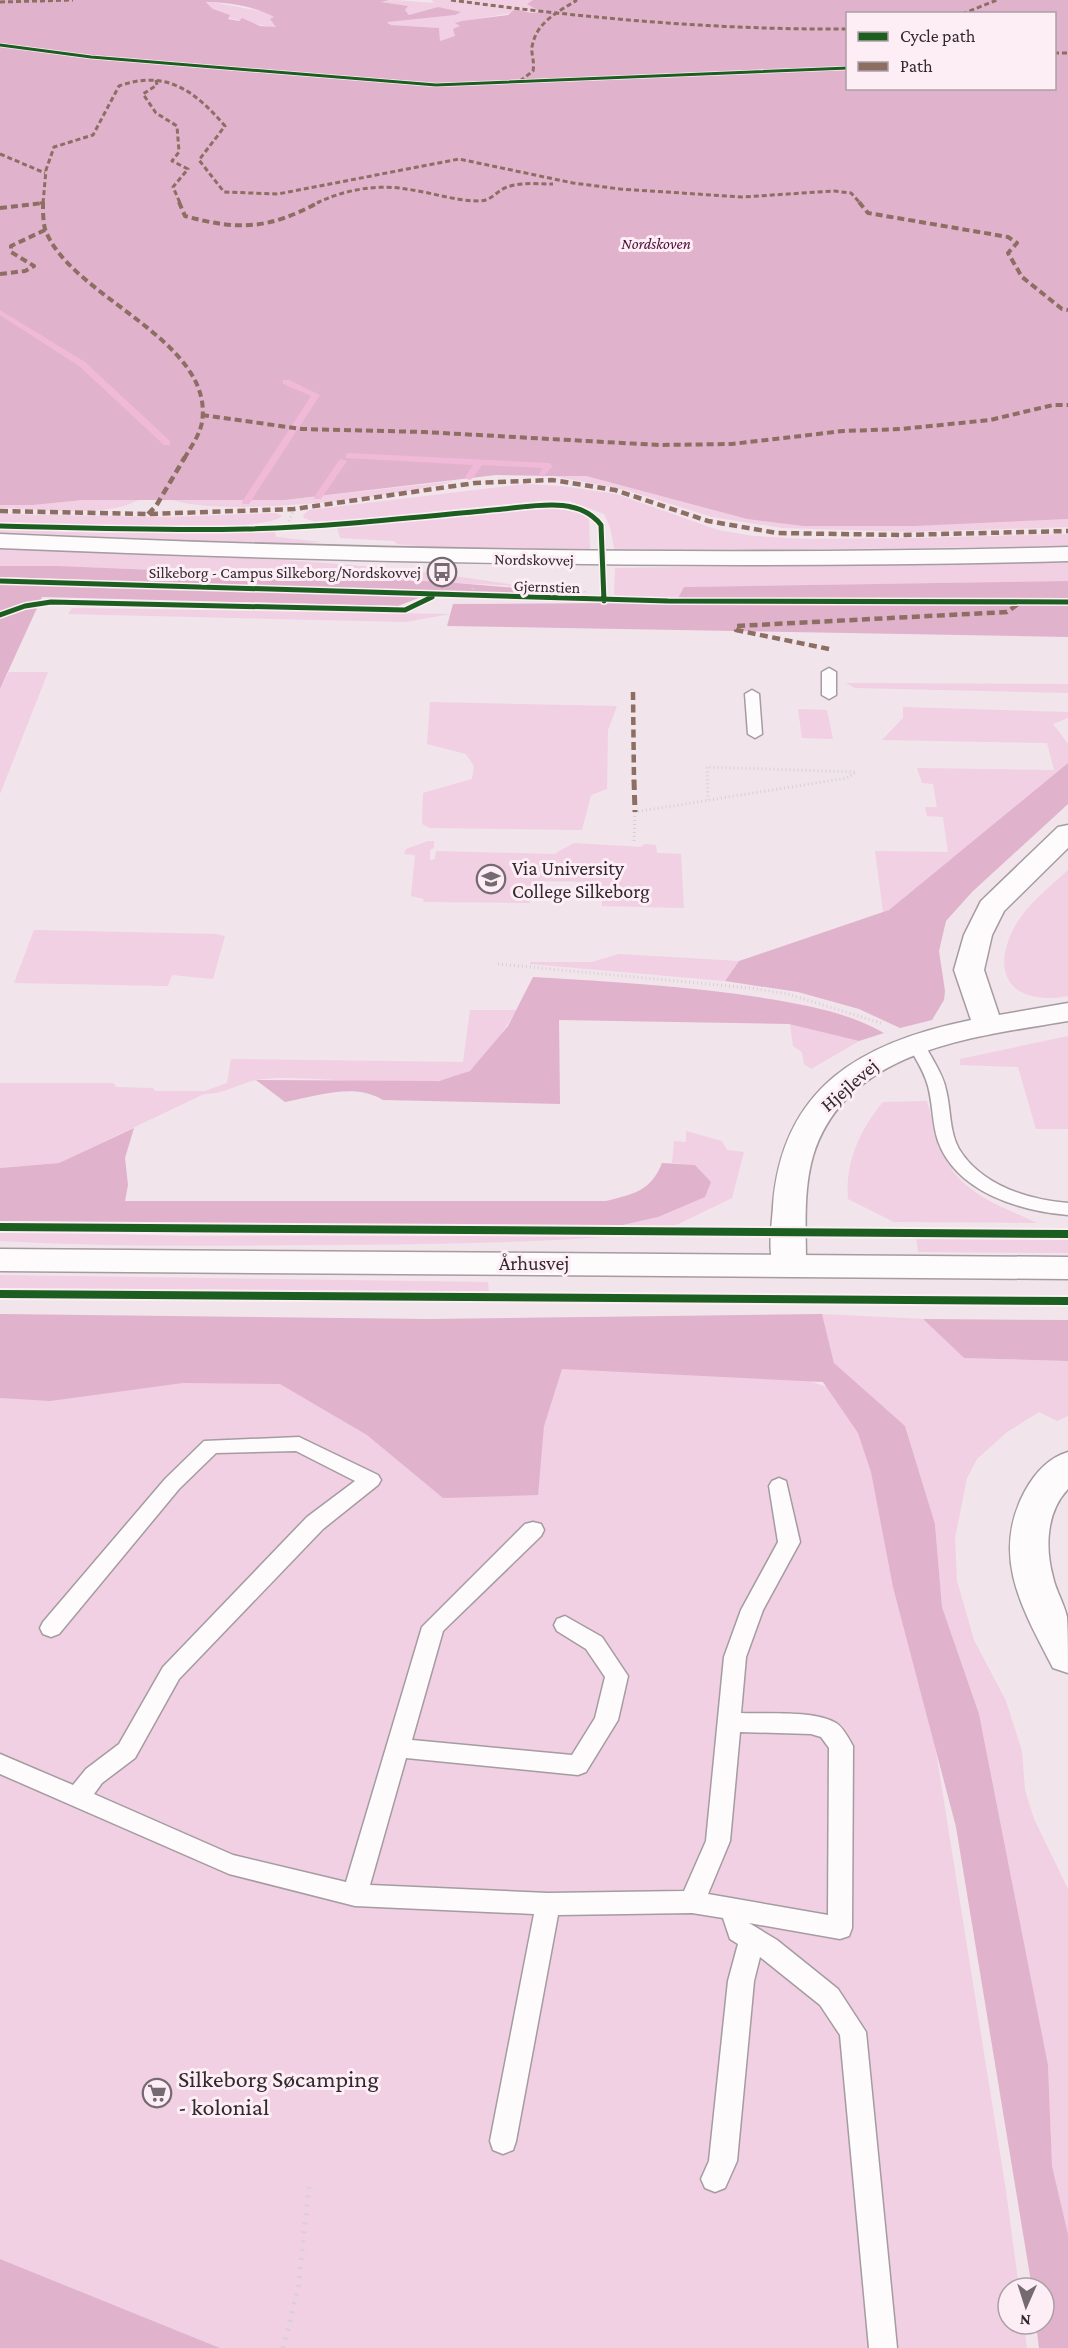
<svg xmlns="http://www.w3.org/2000/svg" width="1068" height="2348" font-family="'Crimson Pro',serif">
<rect width="100%" height="100%" fill="#f1e4eb"/>
<path fill="#f0d0e2" d="M395 0 434 3 432 0H533L536 1 527 3 542 12 530 13 526 10 456 23 461 26 455 36 440 41 439 28 391 25 387 21 455 15 438 7 409 15 405 10 408 6 380 2Z
M206 1 265 12 274 17 276 28 228 18 230 15 213 9Z
M553 476H586L747 519 803 526 1068 519V527L913 532 782 528 712 517 626 490Z
M455 481C398 497 227 518 173 500H285Z
M525 484 561 486 616 494 718 530 753 536 808 539 916 538 1068 534V546L615 552 610 527 604 514 570 501 547 500 348 520 315 522 304 518 303 515 309 510Z
M83 500H138C104 519 39 508 0 508V505H33Z
M547 506 582 514 589 519 590 551 438 548 397 544 394 541 340 538 337 528 440 519Z
M276 513 282 516C266 535 37 523 0 522V514L167 517Z
M0 529 97 533 275 532 276 537 321 542 261 545 0 533Z
M0 548C173 556 349 556 520 586L59 566H0Z
M1068 561V581L684 587 678 598 619 597 614 595 615 568Z
M72 608 450 614 406 622 68 614Z
M9 672H48L0 794V689Z
M846 683 1068 684V693L855 688Z
M430 702 617 706 608 730 607 789 591 795 582 830 430 828 422 824 423 793 472 779 474 766 466 754 427 744Z
M903 707 1068 712V718L1053 724 1068 744V763L889 910 883 912 875 851 948 852 943 817 927 816 925 807H937L933 784 922 783 917 768 1054 770 1047 743 882 740 903 718Z
M798 709 827 710 833 739 802 738Z
M428 841H434V848L430 850V860L435 859 436 851 554 854 574 843 641 847 645 844 656 845 657 853 681 854 684 908 602 906V882L532 881 530 903 423 902 424 899 411 896 415 855 404 854 406 849Z
M1068 870V996C1020 1005 989 982 1012 932 1023 907 1049 888 1068 870Z
M34 930 216 934 225 936 213 979 172 975 168 986 14 983Z
M619 954 739 961 725 981 530 964V962H592Z
M470 1010H516C509 1024 482 1064 469 1071 425 1097 311 1071 256 1080 238 1084 224 1094 204 1094L59 1163 0 1168V1083H113L116 1087 153 1088 155 1091H205L227 1083 231 1059 463 1062Z
M790 1024 859 1041 811 1069 804 1064 802 1052 793 1046Z
M1068 1036V1129H1036L1018 1067 960 1065V1059Z
M927 1101C934 1126 940 1155 956 1175 976 1199 1010 1210 1037 1223L894 1222 848 1199C845 1162 860 1130 883 1102Z
M686 1131 722 1141 727 1150 744 1152 732 1198 672 1227 605 1229 658 1217 711 1182 695 1165 672 1163 674 1141 686 1142Z
M0 1231 186 1236 631 1235C525 1244 420 1244 313 1245 209 1246 104 1247 0 1241Z
M916 1237H1068V1253L918 1252Z
M0 1275 488 1282 489 1293 0 1291Z
M822 1314 923 1319 964 1358 1068 1361V1416L1057 1421 1039 1412 1007 1432 977 1459 967 1478 955 1538 957 1581 974 1640 1006 1701 1022 1751 1025 1790 1034 1819 1068 1889V2234L1052 2166 1048 2065 979 1714 942 1607 935 1524 905 1426 881 1406 1006 2191 1019 2288H1008V2324H1024L1027 2348H220L0 2259V1335L786 1373 880 1405 834 1363Z"/>
<path fill="#e0b2cc" fill-rule="evenodd" d="M0 0H390L381 2 408 6 405 10 409 15 438 7 461 12 455 15 387 22 391 25 439 28 440 41 455 36 453 29 460 26 455 23 462 21 508 15 515 9 531 13 541 12 527 4 533 0H1068V519L914 526H803L747 519 586 476H553L496 475 285 500H83L33 505H0ZM206 2C227 2 254 6 274 17L270 19 276 27 260 26 242 18 239 21 228 19 230 15 213 9ZM848 14H1054V88H848Z
M0 566H59L444 582 579 593V597L0 577Z
M1068 581V637L447 626 453 604 619 603V597L678 598 684 587Z
M0 584 46 585 421 597 398 606 42 597 0 689Z
M1068 763V804L972 892 946 921 939 951 945 991 944 1000 932 1020 900 1028 859 1009 798 992 725 981 739 961 889 910Z
M533 977C612 982 691 986 770 999 810 1006 849 1013 884 1033L859 1041 789 1024 559 1020 560 1104 383 1100C355 1082 316 1096 285 1102L256 1080 439 1081 470 1071 508 1026Z
M134 1128 125 1158 128 1185 125 1201H606C634 1194 651 1191 662 1163L695 1165 711 1182 705 1197 658 1217 605 1229 0 1221V1168L59 1163Z
M0 1314 429 1319 822 1314 834 1363 905 1426 935 1524 942 1607 979 1714 1048 2065 1052 2166 1068 2234V2348H1039L1036 2324H1044V2288H1032L956 1827 893 1587 871 1472 858 1433 823 1382 562 1369 544 1426 538 1495 443 1498 367 1435 280 1384 183 1383 50 1401 0 1398Z
M923 1319 1068 1320V1361L964 1358Z
M0 2259 220 2348H0Z"/>
<g fill="none" stroke-linecap="round" stroke-linejoin="round">
<path fill="#f1b9d8" fill-rule="evenodd" d="M0 310 85 362 170 441V445H164L79 366 0 315Z
M283 380H289L320 395 249 504H243L242 502 311 396 283 384Z
M349 453 549 463 553 466 543 477 539 474 543 468 482 465 472 479 469 480 465 477 473 465 346 458V454Z
M340 459 347 461 321 499H315L314 497Z"/>
<g stroke="#a59ba1" stroke-width="3">
<path id="service" d="M829 668 836 672V695L829 699 822 695V672Z
M752 690 759 694 762 734 755 738 748 734 745 694Z
M916 1040C924 1042 927 1049 931 1056 937 1067 944 1078 946 1090 951 1109 949 1131 959 1149 981 1185 1028 1200 1068 1203V1215C1020 1211 956 1192 938 1141 932 1123 933 1104 928 1086 924 1071 915 1058 908 1045Z
M299 1437 378 1475 381 1480 378 1485 323 1529 179 1679 135 1758 102 1783 94 1794 233 1855 346 1882 422 1627 525 1524 533 1522 541 1524 544 1530 541 1536 443 1631 412 1740 572 1755 595 1718 605 1677 586 1649 557 1631 554 1625 557 1619 565 1616 602 1637 628 1676 618 1720 586 1772 578 1775 406 1758 370 1885 548 1893 684 1891 706 1841 724 1657 741 1610 778 1542 769 1486 772 1481 779 1478 786 1481 800 1542 763 1610 746 1657 741 1713C767 1714 814 1710 836 1723 843 1727 849 1739 853 1746L852 1928 849 1936 840 1939 749 1923 777 1940 838 1989 866 2032 897 2348H869L840 2035 820 2005 760 1957 754 1981 737 2161 725 2188 715 2192 705 2188 701 2179 709 2161 728 1981 738 1944 730 1939 723 1918 692 1913 558 1915 516 2141 513 2150 503 2154 493 2150 490 2141 534 1914 355 1906 229 1874 0 1774V1754L73 1785 86 1769 119 1744 163 1667 307 1517 355 1481 296 1451 216 1453 179 1489 59 1634 51 1637 43 1634 40 1628 43 1622 165 1479 204 1441ZM740 1732 811 1734 821 1737 829 1748 828 1915 708 1894 730 1841Z"/>
</g>
<g stroke="#a59ba1" stroke-width="3">
<path id="minor" d="M1068 825V848L1004 911 992 935 984 970 999 1015 1068 1003V1021C975 1037 846 1048 813 1156 803 1190 806 1230 806 1265L801 1273 789 1276 777 1273C766 1256 772 1226 773 1206 782 1086 863 1042 971 1020L954 970 964 935 981 901 1058 827Z
M1068 1452V1489C1046 1512 1045 1548 1053 1577 1056 1591 1064 1603 1067 1617 1068 1633 1068 1656 1068 1673L1053 1668C1023 1610 990 1556 1025 1491 1035 1473 1048 1458 1068 1452Z"/>
</g>
<g stroke="#a59ba1" stroke-width="3">
<path id="tertiary" d="M0 534C356 550 712 556 1068 547V561C712 570 356 563 0 548Z
M0 1249 1068 1257V1279L0 1271Z"/>
</g>
<path stroke="#d6d2d4" stroke-width="3" stroke-dasharray="1 3" stroke-linecap="butt" d="M289 521 294 509
M577 588 584 591 587 601
M472 597 474 586
M634 841 635 812 847 778 856 772 707 767 708 800
M498 964 751 988 788 994 881 1023"/>
<path stroke="#d6d2d4" stroke-width="5" stroke-dasharray="2 7" stroke-linecap="butt" d="M283 2348 298 2289 309 2187"/>
<use href="#service" fill="#fdfbfc" fill-rule="evenodd"/>
<use href="#minor" fill="#fdfbfc" fill-rule="evenodd"/>
<use href="#tertiary" fill="#fdfbfc" fill-rule="evenodd"/>
<path stroke="#8d6e63" stroke-width="3" stroke-dasharray="5 3" stroke-linecap="butt" d="M451 0C583 18 715 30 848 29
M0 2 73 0
M962 14 997 0
M1054 53H1068
M156 80 157 85 143 94 156 113 177 126 179 152 172 161 188 169 173 187 180 203
M520 81 533 71C535 62 531 55 532 47 536 22 558 12 577 0
M0 154 45 173
M40 203H43
M43 203 46 170 54 147 93 135 119 86C166 69 195 91 225 126L199 160 224 192 278 194 459 159 573 183 620 189 742 197 834 191 851 193 860 203
M317 203C343 190 377 184 406 189 430 192 455 201 479 201 492 201 496 191 507 187 522 182 538 184 553 184"/>
<path stroke="#8d6e63" stroke-width="4" stroke-dasharray="7 4" stroke-linecap="butt" d="M43 202C43 211 43 221 45 229 69 297 215 339 202 422 200 435 190 448 184 459
M179 202 185 216C239 231 270 229 319 202
M859 202 868 213 1008 237 1017 243 1008 253 1022 277 1062 309 1068 310
M0 208 43 203
M0 274 25 271 34 266 11 252V246L45 230
M202 415 302 429 424 432 659 445 732 444 843 431 901 429 990 420 1053 405H1068"/>
<path stroke="#8d6e63" stroke-width="4.5" stroke-dasharray="8 4.5" stroke-linecap="butt" d="M0 511 148 514 294 509 475 483 552 480 615 490 708 521 777 533 902 535 1068 531
M148 514 156 506 185 457
M829 649 736 630V626L1007 612 1018 604
M633 692 634 781"/>
<path stroke="#8d6e63" stroke-width="5" stroke-dasharray="10 5" stroke-linecap="butt" d="M634 780 635 812"/>
<g stroke="#fdeef6" stroke-width="4.5">
<path id="cycleway-far2" d="M0 45 91 57 436 85 848 68"/>
</g>
<g stroke="#fdeef6" stroke-width="8">
<path id="cycleway-far1" d="M0 526C82 528 163 531 245 529 331 527 418 517 503 509 535 506 579 496 601 525L604 601
M0 581 668 601 1068 602
M0 615 25 606 51 602 405 610 432 597"/>
</g>
<g stroke="#fdeef6" stroke-width="12">
<path id="cycleway" d="M0 1227 1068 1234
M0 1294 1068 1301"/>
</g>
<use href="#cycleway-far2" stroke="#1b5e20" stroke-width="3"/>
<use href="#cycleway-far1" stroke="#1b5e20" stroke-width="5"/>
<use href="#cycleway" stroke="#1b5e20" stroke-width="8"/>
</g>
<defs>
<g id="bus-ring" transform="scale(1.5)"><circle r="9.5" fill="#fdeef6" stroke="#756a70" stroke-width="1.5"/><path d="M-5-6H5V4H4V6H2V4H-2V6H-4V4H-5ZM-3.5-4V0h7V-4ZM-3.5 1.2v1.5H-2V1.2ZM2 1.2v1.5H3.5V1.2Z" fill="#756a70"/></g>
<g id="university-ring" transform="scale(1.5)"><circle r="9.5" fill="#fdeef6" stroke="#756a70" stroke-width="1.5"/><path d="M0-5L7-2L0 1L-7-2ZM-4 1L0 2.5L4 1V4Q0 6-4 4Z" fill="#756a70"/></g>
<g id="supermarket-ring" transform="scale(1.5)"><circle r="9.5" fill="#fdeef6" stroke="#756a70" stroke-width="1.5"/><path d="M-6-5.5h2.5l.6 2H6L4.5 2H-2.5L-4.4-4H-6ZM-1.5 3.2a1.3 1.3 0 1 0 .1 0ZM3 3.2a1.3 1.3 0 1 0 .1 0Z" fill="#756a70"/></g>
</defs>
<g fill-rule="evenodd">
<use href="#bus-ring" x="442" y="572"/>
<use href="#university-ring" x="491" y="879"/>
<use href="#supermarket-ring" x="157" y="2093"/>
</g>
<g text-anchor="middle" stroke-width="6" stroke-linejoin="round" paint-order="stroke">
<g font-size="16" font-style="italic" fill="#4a0a35" stroke="#fdeef6">
<text x="656" y="249">Nordskoven</text>
</g>
<g font-size="16" fill="#32292e" stroke="#fdeef6">
<text transform="translate(534 559) rotate(1)" y="6">Nordskovvej</text>
<text transform="translate(547 586) rotate(2)" y="6">Gjernstien</text>
</g>
<g font-size="16" fill="#32292e" stroke="#fdeef6" text-anchor="end">
<text x="421" y="578">Silkeborg - Campus Silkeborg/Nordskovvej</text>
</g>
<g font-size="20" fill="#32292e" stroke="#fdeef6" text-anchor="start">
<text x="512" y="875">Via University<tspan x="512" dy="23">College Silkeborg</tspan></text>
</g>
<g font-size="20" fill="#32292e" stroke="#fdeef6">
<text transform="translate(849 1085) rotate(-41)" y="7">Hjejlevej</text>
<text x="534" y="1270">Århusvej</text>
</g>
<g font-size="24" fill="#32292e" stroke="#fdeef6" text-anchor="start">
<text x="178" y="2087">Silkeborg Søcamping<tspan x="178" dy="28">- kolonial</tspan></text>
</g>
</g>
<rect x="846" y="12" width="210" height="78" fill="#fdeef6" stroke="#ac9fa6" stroke-width="1.5"/>
<rect x="858" y="32" width="30" height="9" fill="#1b5e20" stroke="#ac9fa6" stroke-width="1.5"/>
<text x="900" y="42" font-size="18" fill="#32292e">Cycle path</text>
<rect x="858" y="62" width="30" height="9" fill="#8d6e63" stroke="#ac9fa6" stroke-width="1.5"/>
<text x="900" y="72" font-size="18" fill="#32292e">Path</text>
<g transform="translate(1026 2306) rotate(183)"><circle r="28" fill="#fdeef6" stroke="#ac9fa6" stroke-width="1.5"/>
<path d="M0-4.5L10 22L0 15L-10 22Z" fill="#756a70"/>
<text y="-9" font-size="16" font-weight="bold" text-anchor="middle" fill="#32292e">N</text>
</g>
</svg>
